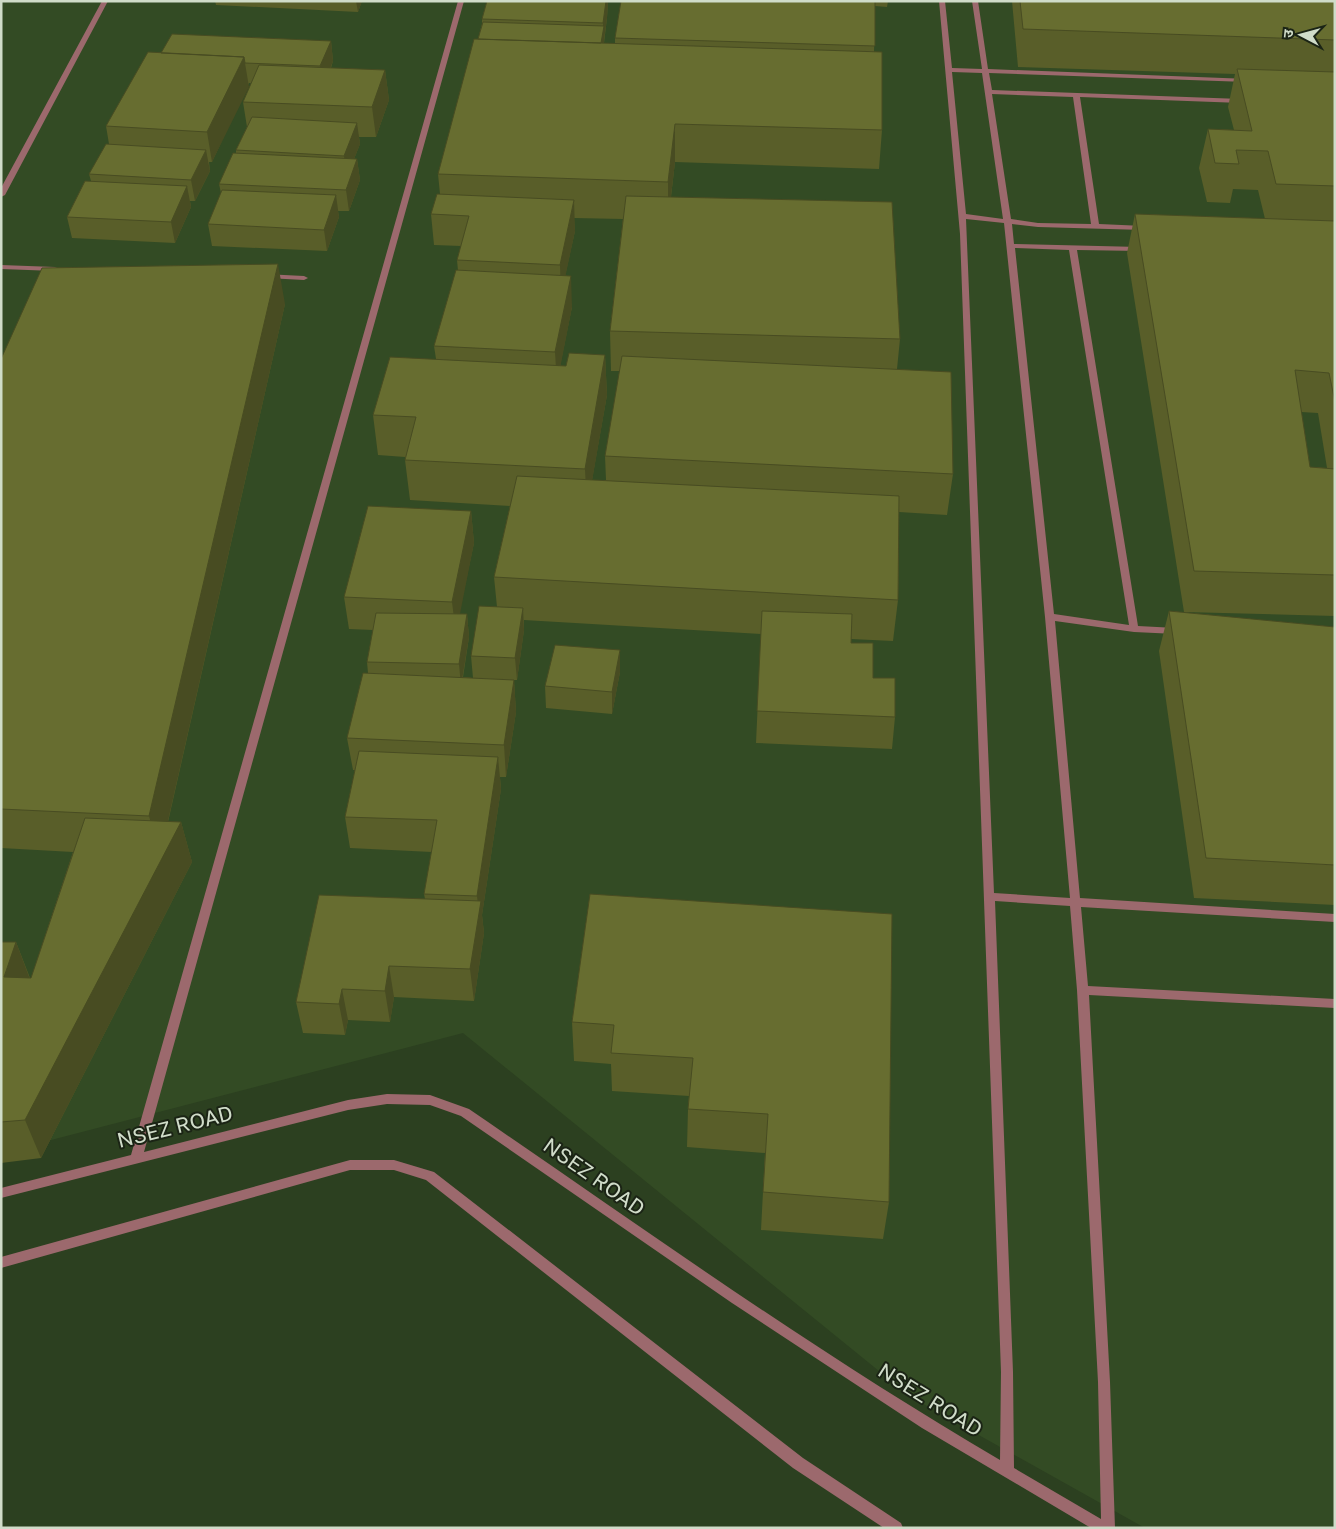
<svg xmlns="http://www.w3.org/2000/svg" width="1336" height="1529" font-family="'Golos Text','Noto Sans Devanagari',sans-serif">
<rect width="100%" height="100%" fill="#2c4020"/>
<path fill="#334b24" d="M1 1H1335V1528H1145L911 1397 463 1033 1 1153Z"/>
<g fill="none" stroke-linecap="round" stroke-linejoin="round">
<path fill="#9c696d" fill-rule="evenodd" d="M102 1H108L5 195 1 197V188Z
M458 1H464L144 1152 348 1100 387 1094 430 1095 469 1109C644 1229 817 1353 1000 1460L1001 1372 960 234 939 1H945L952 68 982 69 972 1H978L988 69 1249 79V81L1247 82 989 73 992 90 1241 99 1244 101 1241 103 1080 97 1099 224 1144 226 1148 228 1144 230 1038 227 1012 224 1014 244 1140 247 1144 249 1140 251 1077 250 1138 626 1176 628 1181 631 1176 634 1134 632 1055 621 1080 898 1335 914V922L1081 907 1088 986 1335 999V1008L1089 995 1110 1382 1115 1528H1091L922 1428 732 1303 461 1116 430 1105 387 1104 348 1110 1 1198V1188L131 1155ZM952 72 982 73 1003 219 966 214ZM992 94 1073 97 1091 224 1038 223 1011 219ZM966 219 1004 223 1045 617 1070 898 994 893ZM1015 248 1069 250 1129 625 1054 614ZM995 901 1070 906 1077 990 1098 1382 1101 1519 1014 1468 1013 1372Z
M1 265 55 267 59 269 55 271 1 269Z
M264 274 304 276 308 278 304 280 267 278 263 276Z"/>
<path fill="#9c696d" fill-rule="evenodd" d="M350 1160H394L434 1172 803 1458 901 1523 903 1528H884L793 1468 426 1180 394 1170H350L1 1268V1257Z"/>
</g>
<path fill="#595e29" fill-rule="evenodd" d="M215 1H362L358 12 216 5Z
M487 1H608L607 18 604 43H615V38L621 1H888L887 7 875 6 874 52 882 130 879 169 675 162 671 197 900 339 897 369 953 474 947 515 899 512 898 600 893 641 851 639V643L873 678 895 717 892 749 756 743 761 634 524 620V630L517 680H514L516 712 506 777H500L501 789 482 915 484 933 474 1001 394 997 390 1022 348 1020 345 1035 303 1033 296 1002 425 899 424 894 432 852 350 848 345 817 355 770H353L347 738 368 673 367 662 373 630 349 629 344 597 471 511 474 543 459 614H467L469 637 463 677 473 678 471 656 497 607 494 577 510 506 410 500 405 460V457L378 455 373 415 436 359 434 346 458 271 457 260 461 246 434 245 431 214 440 194 438 174 478 39 482 24V19ZM574 218 623 219 610 331 611 371H620L605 456 606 480H592L607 395 605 355 566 366H560L572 307 565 276 575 231Z
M1012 1H1335V616L1184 612 1127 253 1135 214 1265 219 1258 190 1233 189 1230 203 1207 202 1199 168 1208 129 1234 130 1228 107 1235 74 1018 67ZM1301 412 1318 413 1327 468 1310 467Z
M331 41 333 61 331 68 385 70 389 100 376 137H359L360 144 354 159H357L360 180 349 211H338L339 217 327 251 212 246 208 224 221 193 219 184 236 153V150L247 127 243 102 251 83H249L212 162H209L210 171 195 201H190L191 207 175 243 72 238 67 217 91 181 89 174 109 144 106 126 161 53Z
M285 304 168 822H181L192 862 41 1158 1 1163V942H16L30 978H31L73 852 1 848V359Z
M1169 611 1335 627V905L1194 898 1159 651Z
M620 650V672L612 714 546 708 545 686Z
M590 894 889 1202 883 1239 761 1230 765 1153 687 1147 688 1109 689 1096 612 1091 611 1064 574 1061 572 1022Z"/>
<path fill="#484c22" d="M356 1H362L358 12Z
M606 1H608L607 18 604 40V46L598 56 603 29V23Z
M331 41 333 61 323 87 320 66Z
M244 57 249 87 212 162 207 132Z
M385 70 389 100 376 137 372 107Z
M357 123 360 144 347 177 344 156Z
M675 124V162L668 221V182Z
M206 150 210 171 195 201 191 180Z
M357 159 360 180 349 211 346 190Z
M187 186 191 207 175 243 171 222Z
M336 195 339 217 327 251 324 230Z
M574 200 575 231 561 297 560 265Z
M278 264 285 304 160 856 149 816Z
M571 276 572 307 557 384 555 352Z
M605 355 607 395 587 510 585 469Z
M471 511 474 543 456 634 452 602Z
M523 608 524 630 517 680 515 658Z
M467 614 469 637 461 686 459 664Z
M620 650V672L612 714V692Z
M514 680 516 712 506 777 504 745Z
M498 757 501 789 482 915 484 933 474 1001 470 969 479 914 477 896Z
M181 822 192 862 41 1158 25 1120Z
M16 942 31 982 4 977Z
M389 966 394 997 390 1022 385 991Z
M342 989 348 1020 345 1035 339 1004Z"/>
<path fill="#676d30" stroke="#484c22" d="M487 1H606L603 23 482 19Z
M621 1H875V46L615 38Z
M1020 1H1335V40L1023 29Z
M483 22 604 26 601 43 478 39Z
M172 34 331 41 320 66 245 63 244 57 161 53Z
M474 39 882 52V130L675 124 668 182 438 174Z
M148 52 244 57 207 132 106 126Z
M259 65 385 70 372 107 243 102Z
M1237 69 1335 72V186L1276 184 1268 151 1236 150 1239 164 1215 163 1208 129 1252 131Z
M252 117 357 123 344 156 236 150Z
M106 144 206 150 191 180 89 174Z
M233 153 357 159 346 190 219 184Z
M85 181 187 186 171 222 67 217Z
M222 190 336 195 324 230 208 224Z
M437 194 574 200 560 265 457 260 469 216 431 214Z
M626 196 892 202 900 339 610 331Z
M1135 214 1335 221V402L1329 373 1295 370 1310 467 1335 469V575L1194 571Z
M278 264 149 816 1 809V359L42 268Z
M456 270 571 276 555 352 434 346Z
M569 353 605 355 585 469 405 460 416 417 373 415 390 357 566 366Z
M622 356 951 372 953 474 605 456Z
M517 476 899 496 898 600 494 577Z
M368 506 471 511 452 602 344 597Z
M479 606 523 608 515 658 471 656Z
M762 611 852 614 851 643H873V678H895V717L757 711Z
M1169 611 1335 627V865L1206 858Z
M376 613 467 614 459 664 367 662Z
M555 645 620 650 612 692 545 686Z
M363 673 514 680 504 745 347 738Z
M359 751 498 757 477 896 424 894 437 820 345 817Z
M85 818 181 822 25 1120 1 1122V942H16L4 977 31 978Z
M590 894 892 914 889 1202 763 1192 768 1114 688 1109 693 1058 611 1053 614 1025 572 1022Z
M319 895 481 901 470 969 389 966 385 991 342 989 339 1004 296 1002Z"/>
<g text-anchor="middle" stroke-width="4" stroke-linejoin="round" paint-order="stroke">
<g font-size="21" fill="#d0dcc9" stroke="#1b2415">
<text transform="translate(175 1127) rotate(-14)" y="7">NSEZ ROAD</text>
<text transform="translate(594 1177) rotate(35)" y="7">NSEZ ROAD</text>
<text transform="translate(930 1400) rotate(32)" y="7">NSEZ ROAD</text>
</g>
</g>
<rect width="1336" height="1529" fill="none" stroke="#d0dcc9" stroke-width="5"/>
<g transform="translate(1301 35) rotate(276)" stroke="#1b2415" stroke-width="4" paint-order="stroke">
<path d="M0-4L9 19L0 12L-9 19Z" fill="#d0dcc9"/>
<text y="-8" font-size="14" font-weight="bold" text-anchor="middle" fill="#d0dcc9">उ</text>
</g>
</svg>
